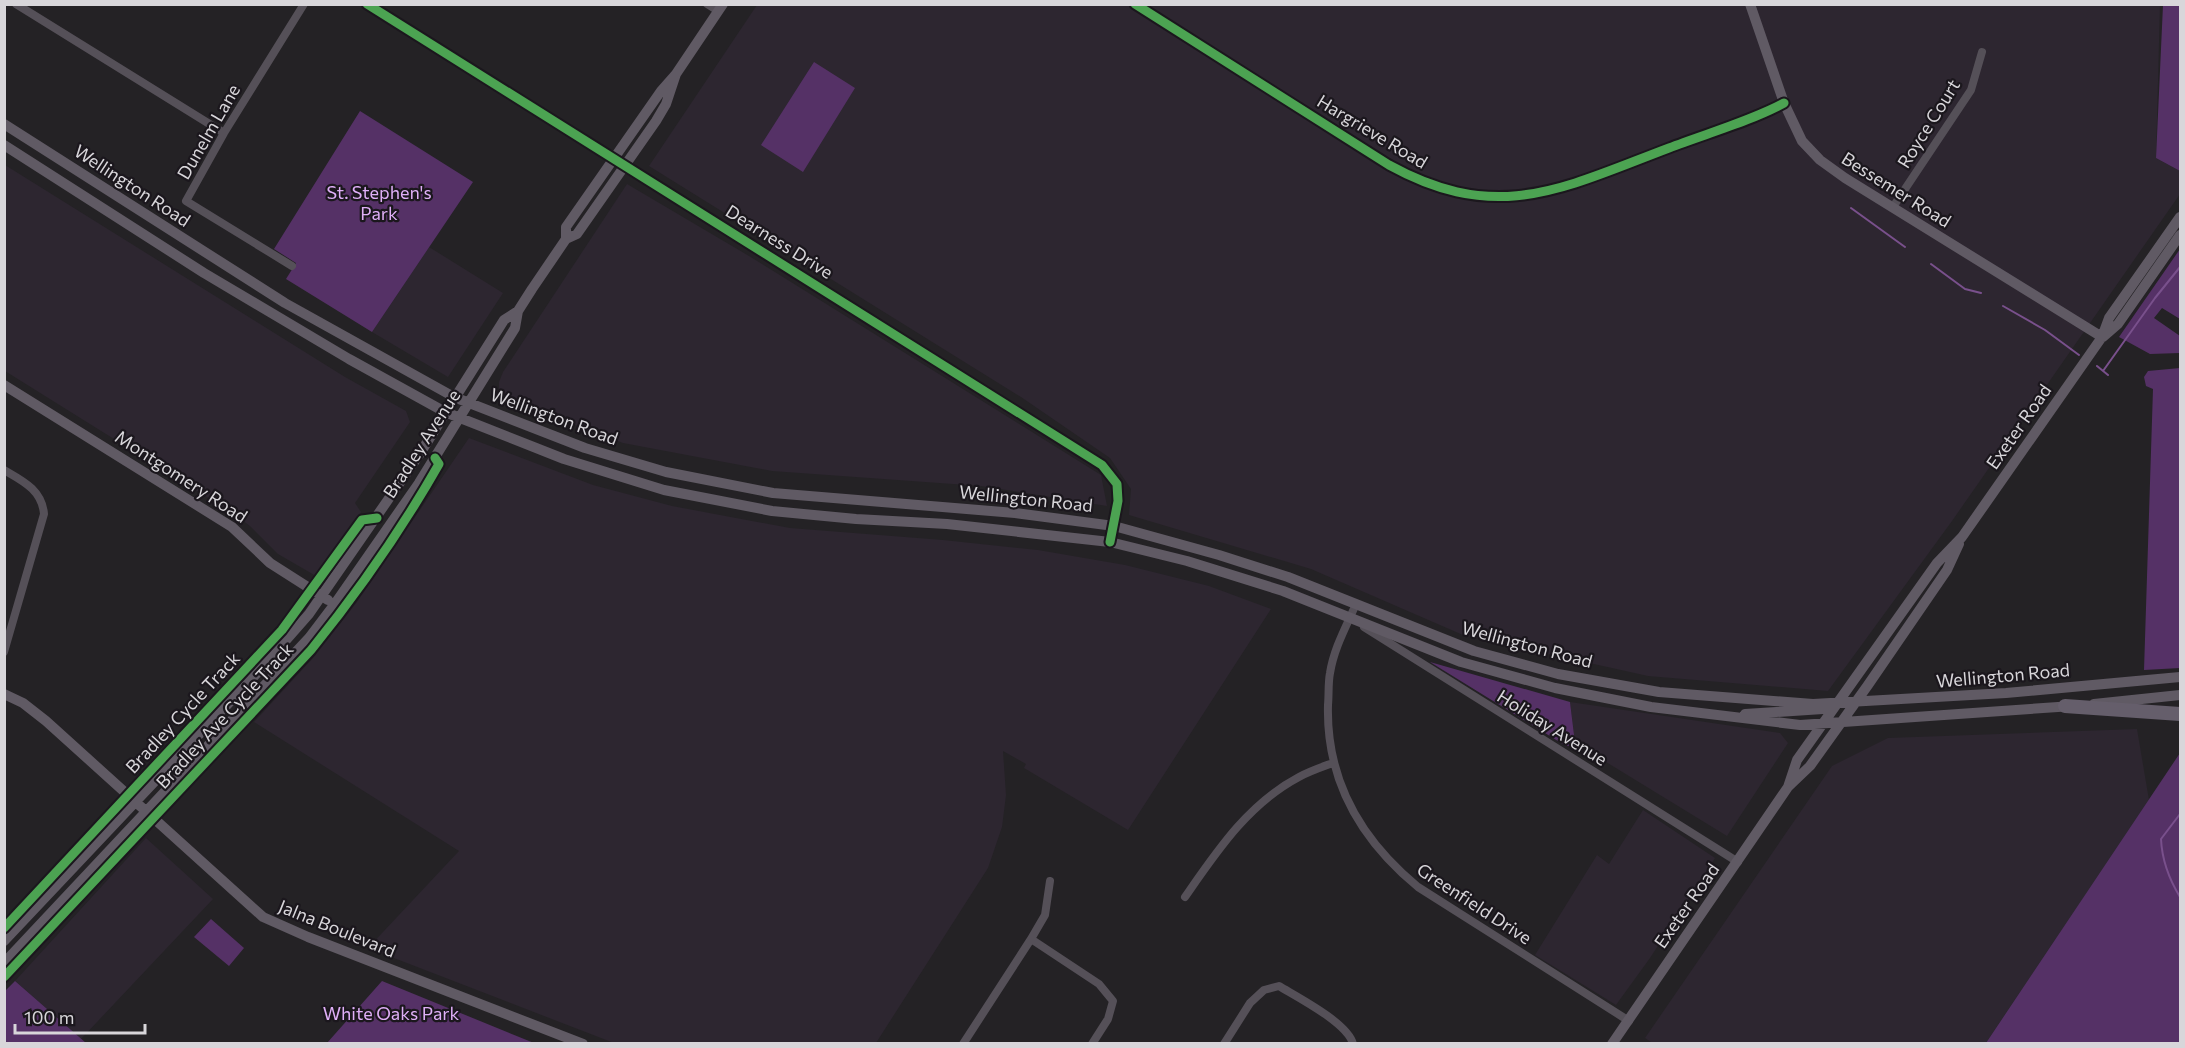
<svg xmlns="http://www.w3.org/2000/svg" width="2185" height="1048" font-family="Commissioner,sans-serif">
<rect width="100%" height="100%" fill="#242225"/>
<path fill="#2d2630" d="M2160 4 2156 158 2180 171V194L1952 521 1828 691 1648 676 1463 635 1311 569 1129 515 1131 489 1110 458 1021 397 649 166 757 5Z
M5 165 345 377 406 411 410 422 355 503 361 512 316 576 278 554 250 526 231 512 5 371Z
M627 184 749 256 1101 475 1107 506 981 486 772 471 623 443 499 396V382L503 372Z
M429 247 503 293 448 377 372 332Z
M469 438 593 485 672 506 790 528 943 540 1038 550 1125 565 1209 586 1271 609 1128 830 1024 768 1026 764 1003 751 1006 795 1002 827 988 868 876 1043H614L368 948 459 851 254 722 313 658 357 602Z
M1570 702 1780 733 1788 743 1727 836 1575 743Z
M2137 729 2149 800 1986 1043 1654 1044 1645 1038 1832 766 1888 738Z
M1643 810 1715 858 1650 958 1616 1005 1535 955 1597 855 1609 864Z
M146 838 213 899 81 1039 15 981Z"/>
<path fill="#553166" d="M2163 5H2180V171L2156 158Z
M814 62 855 88 803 172 761 145Z
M360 111 473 182 372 332 286 279 296 263 274 249Z
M2180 249V319L2162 308 2154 318 2180 336V353L2150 354 2119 337Z
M2180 368V668L2144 670 2153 389 2146 386 2144 377 2148 371Z
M1430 662 1570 702 1575 743 1572 746H1566Z
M2180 753V1043H1986Z
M211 919 244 948 229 966 194 937Z
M15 981 86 1043H5V991Z
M382 981 534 1043H327Z"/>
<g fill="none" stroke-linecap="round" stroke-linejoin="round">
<path stroke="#79508c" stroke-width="2" d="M1851 208 1905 247
M1931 264 1965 289 1981 293
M2003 306 2045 330 2079 355
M2097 366 2108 375
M2103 371 2155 298 2180 267
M2180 814 2161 839C2162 861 2169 879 2180 897"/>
<path stroke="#555058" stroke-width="8" d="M16 4 224 133
M707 4 718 11
M1135 4 1389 165C1498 225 1563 188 1669 148 1705 134 1751 121 1784 103
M625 166 1102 465 1117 484 1118 501 1110 542
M1893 207 1971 90 1982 52
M292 266 186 201 224 133 304 4
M4 470C23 481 42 490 44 514L4 652
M1356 604C1346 627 1334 648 1330 673 1328 683 1329 694 1328 705 1326 780 1361 840 1418 887L1629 1021
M1364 627 1738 862
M1185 897C1217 851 1248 804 1299 777 1310 771 1322 767 1333 763
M1031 939 1045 915 1050 881
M963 1044 1031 939 1099 984 1113 1001 1108 1019 1092 1044
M1224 1044 1250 1003 1264 990 1279 986C1297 997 1348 1023 1353 1044"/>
<path stroke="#605a64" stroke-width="10" d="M367 4 625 166
M1750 4 1784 103 1802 141 1820 160 1845 178 2102 337
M4 124 285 303 454 397 585 448 666 472 773 493 1015 513 1114 526 1219 555 1288 577 1474 651 1558 674 1659 692 1813 704 2006 693 2180 677
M4 145 204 273 349 359 445 412 564 459 664 490 772 511 856 519 947 524 1110 542 1187 561 1283 591 1461 662 1555 688 1651 707 1800 725 2073 706
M566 239V227L661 91 676 74 723 4
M2103 337 2118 324 2180 235
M4 385 232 527 270 563 328 600
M4 694 23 703 46 721 263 917 308 937 583 1044
M2094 704 2180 695
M1745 714 1823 709
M1788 787 1797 760 1937 563 1962 537 2102 337 2109 318 2180 217
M4 941 258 672 309 614 419 455 504 320 518 311
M4 963 309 638 334 605 419 483 515 328 518 311 532 289 566 239 577 234 656 121 666 104 676 74
M1612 1044 1788 787 1810 766 1868 685 1947 570 1959 544"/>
<path stroke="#655e6b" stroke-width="14" d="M2065 706 2180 714"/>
<g stroke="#1b171d" stroke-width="13">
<path id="cycleway" d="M367 4 1102 465 1117 484 1118 501 1110 542
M1135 4 1389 165C1498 225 1563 188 1669 148 1705 134 1751 121 1784 103
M4 928 282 630 362 520 377 518
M4 977 311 650C358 592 402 529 439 464L435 458"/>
</g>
<use href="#cycleway" stroke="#4ca352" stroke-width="9"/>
</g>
<g text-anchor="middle" stroke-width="4.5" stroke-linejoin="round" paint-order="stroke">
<g font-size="18" fill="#d8d6da" stroke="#1b171d">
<text transform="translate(1929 124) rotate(-58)" y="6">Royce Court</text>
<text transform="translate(209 132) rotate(-60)" y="6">Dunelm Lane</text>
<text transform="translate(1372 132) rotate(31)" y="6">Hargrieve Road</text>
<text transform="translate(132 186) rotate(33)" y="6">Wellington Road</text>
<text transform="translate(1896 190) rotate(32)" y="6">Bessemer Road</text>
<text transform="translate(779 242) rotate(32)" y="6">Dearness Drive</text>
<text transform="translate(554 417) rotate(20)" y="6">Wellington Road</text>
<text transform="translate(2019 427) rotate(-55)" y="6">Exeter Road</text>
<text transform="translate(422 444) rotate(-57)" y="6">Bradley Avenue</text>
<text transform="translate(181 477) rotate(33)" y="6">Montgomery Road</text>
<text transform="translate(1026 499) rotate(6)" y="6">Wellington Road</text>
<text transform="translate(1527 645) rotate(15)" y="6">Wellington Road</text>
<text transform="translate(2003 676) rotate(-5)" y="6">Wellington Road</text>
<text transform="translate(183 713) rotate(-47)" y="6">Bradley Cycle Track</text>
<text transform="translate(225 716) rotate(-47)" y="6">Bradley Ave Cycle Track</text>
<text transform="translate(1552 728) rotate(32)" y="6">Holiday Avenue</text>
<text transform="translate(1474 904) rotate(33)" y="6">Greenfield Drive</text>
<text transform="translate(1687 906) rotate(-55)" y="6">Exeter Road</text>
<text transform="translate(337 929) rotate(22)" y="6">Jalna Boulevard</text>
</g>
<g font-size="18" fill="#dfaff7" stroke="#1b171d">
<text x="379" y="199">St. Stephen's<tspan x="379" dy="21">Park</tspan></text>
<text x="391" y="1020">White Oaks Park</text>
</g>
</g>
<rect width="2185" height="1048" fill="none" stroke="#d8d6da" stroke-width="12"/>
<path d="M15 1024v9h130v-9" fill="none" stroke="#d8d6da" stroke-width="3"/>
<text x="24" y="1024" font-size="18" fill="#d8d6da" stroke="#1b171d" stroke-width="4.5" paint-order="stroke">100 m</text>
</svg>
